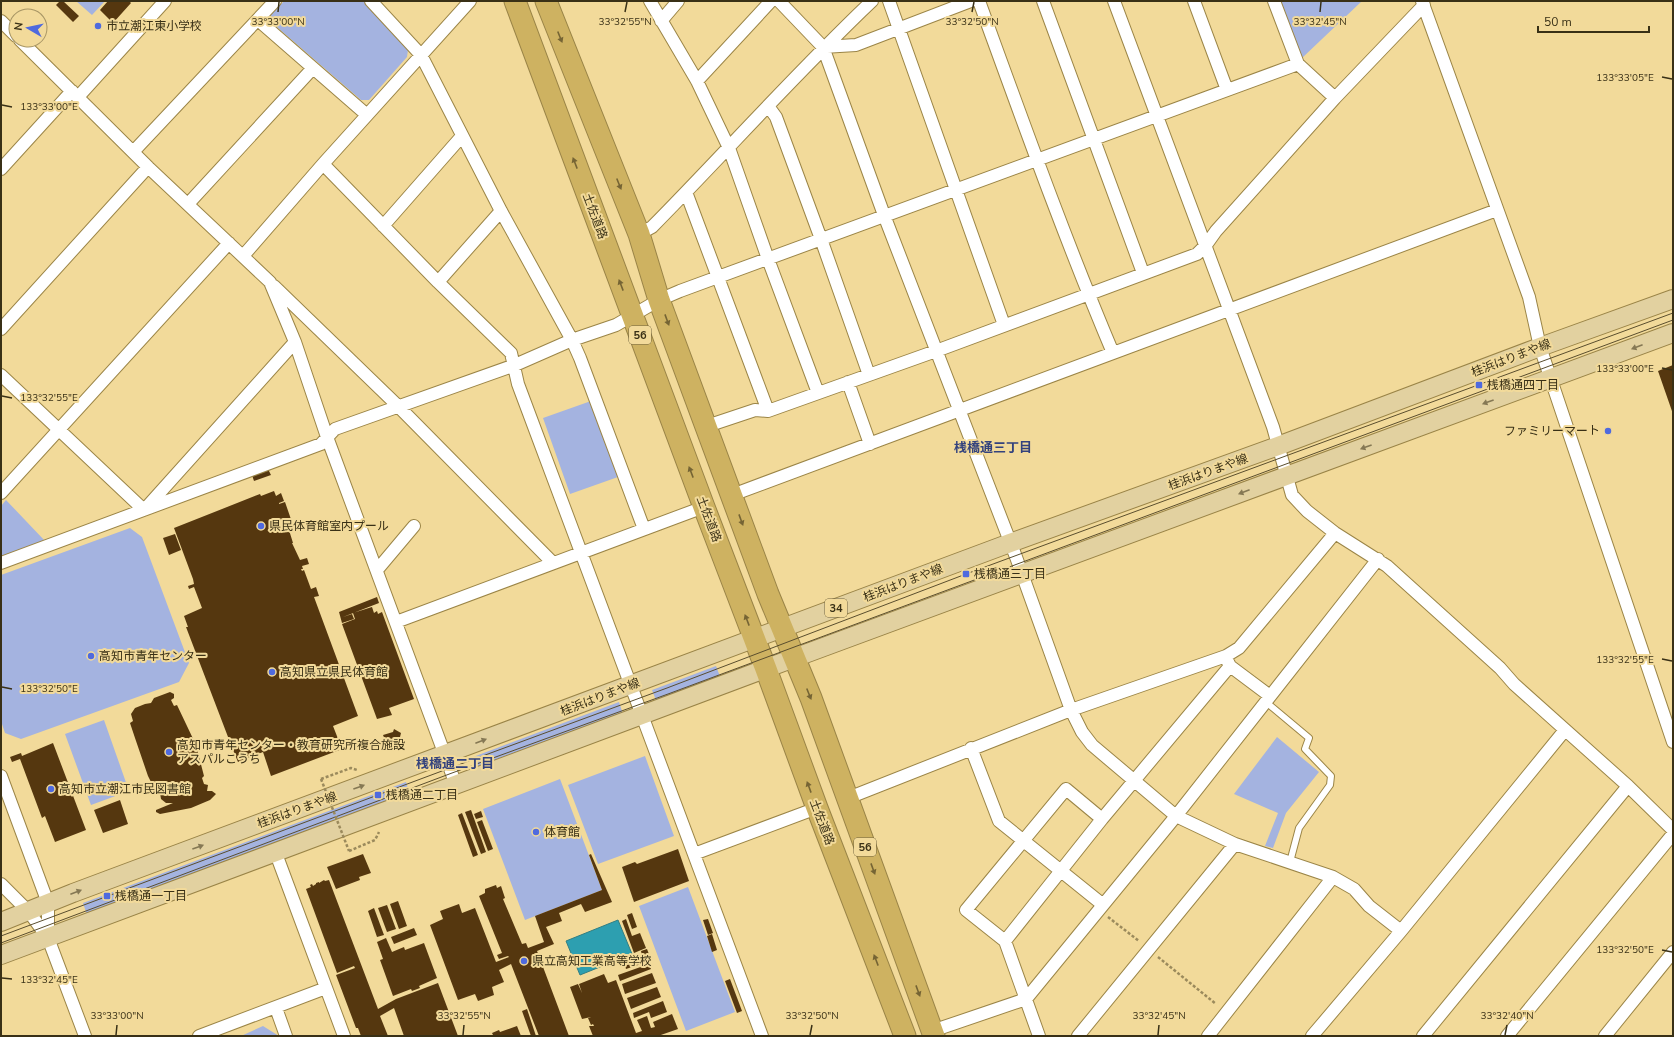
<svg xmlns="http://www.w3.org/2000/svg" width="1674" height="1037" font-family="'Nunito Sans','Noto Sans JP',sans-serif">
<rect width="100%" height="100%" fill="#f2da9a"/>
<path fill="#a4b3e0" d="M76 1H105L92 15Z
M284 1H364L408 50 407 57 369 100H361L271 22V14Z
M1280 1H1362L1301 59Z
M591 401 618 477 570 494 543 418Z
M6 500 45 541 1 556V506Z
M130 528 142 537 189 663 179 682 21 739 5 733 1 721V575Z
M716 666 721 679 657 703 652 690Z
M619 702 623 714 477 768 473 757Z
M104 720 129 791 91 805 65 734Z
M1277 737 1319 772 1286 813 1273 848 1265 846 1278 813 1234 794Z
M645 756 674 836 598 864 568 785Z
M560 779 602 890 525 920 483 809Z
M406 782 410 794 87 915 83 903Z
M688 887 735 1012 686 1031 639 906Z
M263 1026 279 1036H241Z"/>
<path fill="#2d9fb0" stroke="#317e82" d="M618 920 632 954 580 975 566 941Z"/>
<path fill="#55370f" d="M60 1H63L79 16 73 22 56 5Z
M108 1H129L131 3 113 23 100 10Z
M1673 365V414L1658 371Z
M268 469 271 475 254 481 252 475Z
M274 491 276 496 281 493 284 501 279 503V504L285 502 294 528 289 530 293 543H292L300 560 307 558 309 564 302 566 303 569H301L302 571 304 570 311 589 316 587 319 596 314 597 358 716 333 726 342 749 271 776 263 752 238 762 233 750 186 627H188L184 616 202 608 194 587 189 589 188 586 194 584 193 579 174 528 260 494 261 496Z
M175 534 181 550 169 555 163 538Z
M377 597 379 603 343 617 352 614 354 619 342 623 339 612Z
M372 607 374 613 377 611 378 614 382 612 414 699 389 708 392 715 377 719 342 624 355 619 353 613Z
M170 692 174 694V698L171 700 174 706 177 705 196 745 204 776 202 778 204 784 208 785 207 791H212L216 794 210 800 191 808 160 814 156 812V810L173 803H166L161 799 160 793 157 794 148 776 135 738 130 723 133 721 131 714 135 708 145 704 151 703 154 698Z
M394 729 401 733 400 737 386 742 383 735 393 732Z
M400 739 403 742V747L393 750 392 747H390V742Z
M53 743 86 830 55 842 45 816 42 818 20 759 12 762 10 757 21 753 22 756Z
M120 800 128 824 103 833 94 810Z
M471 810 486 852 481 854 465 812Z
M481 811 483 817 476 819 474 814Z
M462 813 478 855 473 857 458 815Z
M482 820 493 849 488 851 477 822Z
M678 849 689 881 634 902 622 867 635 862 637 864Z
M363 854 371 873 359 877 360 880 336 889 327 867Z
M591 854 612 902 585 912 581 904 559 913 562 921 546 927 554 944 537 951 569 1036H539L511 964 499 970 504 982 492 987 494 995 478 1001 475 994 458 1000 430 925 443 919 440 911 459 904 462 913 475 908 496 962 509 957 508 956 499 959 497 955 502 953 479 896 485 893V889L496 885 497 888 501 886 505 898 503 899 522 944 526 943 528 948 544 942 535 916 602 890 589 855Z
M324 880 325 881 329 880 378 1009 396 999 438 983 458 1036H404L394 1008 380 1016 388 1036H361L358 1028H356L336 975 355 968 354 966 337 973 306 889 311 887 310 885 312 884 313 886 316 884V883L319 882V883Z
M398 901 407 926 399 929 390 904Z
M387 905 396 929 387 932 378 908Z
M374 908 384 935 377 937 368 911Z
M632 913 637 927 632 929 627 915Z
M626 919 632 936 640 933 646 948 634 953 622 921Z
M708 919 713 933 708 935 703 920Z
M414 928 417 935 394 944 391 937Z
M712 934 717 950 712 952 707 936Z
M386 938 392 952 404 947 405 950 424 943 437 978 419 986 420 988 412 991 411 989 393 996 380 960 383 959 377 942Z
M647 949 650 957 643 960 641 951Z
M641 957 644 963 626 969 624 963Z
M649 964 651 969 620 981 618 975Z
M652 973 656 983 625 994 622 984Z
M604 974 608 983 616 980 636 1033 642 1031 637 1020 647 1016 651 1028 655 1027 653 1022 672 1014 678 1029 658 1036H593L589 1026H594L593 1024 591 1025 588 1018 591 1017 582 1019 570 987 578 984 582 993 579 984Z
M730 979 742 1011 737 1013 725 981Z
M657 987 661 997 631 1009 627 998Z
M663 1001 667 1012 651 1018 649 1012 634 1018 633 1013Z
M527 1009 536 1036H531L522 1011Z
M517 1026 521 1036H490L493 1035 492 1033 499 1030 500 1032Z"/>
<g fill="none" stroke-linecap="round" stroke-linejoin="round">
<g stroke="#9b8547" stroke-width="8">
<path id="lane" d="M1266 702 1309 738 1305 749 1331 776 1330 785 1299 828 1290 862"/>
</g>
<g stroke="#9b8547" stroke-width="14">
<path id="street" d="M371 1 421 55 501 211 572 340 580 358 644 529
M650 1 697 81 729 148 768 259 818 393
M779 1 823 47 884 215 1016 557 1071 710 1082 732 1092 745 1176 816 1235 844 1333 877 1354 889 1369 906 1401 931
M889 1 1004 325
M979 1C1022 119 1064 237 1113 353
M1043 1 1143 273
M1114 1 1273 427 1292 495 1307 511 1335 533 1387 566 1500 668 1514 684 1628 786 1673 830
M1194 1 1227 90
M1422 1 1529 297 1540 347 1673 742
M258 20 367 115
M1 21 16 36
M661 21 678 1
M20 40 148 167 270 282 295 342 327 437 456 785
M823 47 856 45 971 1
M1298 64 1335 98
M697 81 771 1
M78 97 165 1
M768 106 776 117 821 239 869 375
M133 152 275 1
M323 164 438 282 511 353 518 384 762 1036
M1 169 72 91
M686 192 768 411
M188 204 313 68
M383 226 462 136
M639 234 652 227C726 152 796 73 872 1
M243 256 323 164 470 1
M438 282 501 211
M274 286 398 406 553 563
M1 329 148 167
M1 375 144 510
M848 382 870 444
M707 426 755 410 768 411 936 351 1197 254 1206 245 1216 231 1335 98 1424 5
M1 493 229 243
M732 495 1497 210
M146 508 295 342
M1 563 321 444 335 429 515 365 572 340 616 325 659 300 680 291 1298 64 1274 1
M377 570 414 526
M396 622 704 507
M1227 660 1230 666 1270 696
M971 748 999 821 1102 904
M1 776 48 903V938
M848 798 1071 710 1226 656 1239 648 1335 533
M275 851 344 1036
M694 854 817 808
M1 884 29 912 48 938 85 1036
M1005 941 1102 819 1230 666
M276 1008 286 1036
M932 1031 1026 999 1176 816 1378 559
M199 1036 326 988
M1039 1036 1005 941 966 910 1066 789 1102 819
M1078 1036 1235 844
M1208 1036 1333 877
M1312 1036 1401 931 1565 730
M1423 1036 1628 786
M1507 1036 1673 834
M1605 1036 1673 952"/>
</g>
<g stroke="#9a8447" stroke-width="20">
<path id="primary" d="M1 922 73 893 1010 543 1278 446 1540 347 1673 299
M1 955 794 658 1673 333"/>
</g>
<g stroke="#9a8447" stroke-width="23">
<path id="highway" d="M515 1 704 507 766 669 817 808 905 1036
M546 1 639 234 659 300 768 594 811 698 934 1036"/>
</g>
<path stroke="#9b8a5c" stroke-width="2.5" stroke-dasharray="3 2" stroke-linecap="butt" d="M321 779 351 768 357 770
M349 851 375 840 379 832
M1108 917 1139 941
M1158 957 1216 1004"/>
<use href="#lane" stroke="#fff" stroke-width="6"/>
<use href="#street" stroke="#fff" stroke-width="12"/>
<use href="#primary" stroke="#e2d1a0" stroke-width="18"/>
<use href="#highway" stroke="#ceb261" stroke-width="21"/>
<path stroke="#5a4e2e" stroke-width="1" d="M1 936 450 768 667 688 966 574 1673 313
M1 943 452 773 668 694 1673 320"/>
<path stroke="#9b8a5c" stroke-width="2.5" stroke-dasharray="3 2" stroke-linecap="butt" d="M321 779 349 851"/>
</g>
<defs><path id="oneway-solid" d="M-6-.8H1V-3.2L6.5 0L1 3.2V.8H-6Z"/></defs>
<g fill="#756434">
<use href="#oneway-solid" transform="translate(560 37) rotate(68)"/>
<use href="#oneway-solid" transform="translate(575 163) rotate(-111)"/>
<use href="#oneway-solid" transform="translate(619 184) rotate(68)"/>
<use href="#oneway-solid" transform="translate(621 285) rotate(-111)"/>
<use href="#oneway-solid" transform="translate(667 320) rotate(70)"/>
<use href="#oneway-solid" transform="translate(691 472) rotate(-111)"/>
<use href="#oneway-solid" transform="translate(741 520) rotate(70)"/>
<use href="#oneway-solid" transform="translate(747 620) rotate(-111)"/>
<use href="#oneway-solid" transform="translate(809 694) rotate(68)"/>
<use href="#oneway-solid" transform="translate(809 787) rotate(-110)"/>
<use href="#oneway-solid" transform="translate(873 869) rotate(70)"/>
<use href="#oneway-solid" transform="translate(876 960) rotate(-111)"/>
<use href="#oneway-solid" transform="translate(918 991) rotate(70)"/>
</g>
<g fill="#857854">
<use href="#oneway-solid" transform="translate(1637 347) rotate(159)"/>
<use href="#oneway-solid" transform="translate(1488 402) rotate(160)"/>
<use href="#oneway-solid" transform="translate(1366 447) rotate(160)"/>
<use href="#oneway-solid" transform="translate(1244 492) rotate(159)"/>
<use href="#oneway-solid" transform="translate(481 741) rotate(-21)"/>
<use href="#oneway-solid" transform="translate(359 787) rotate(-20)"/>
<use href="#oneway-solid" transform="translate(198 847) rotate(-20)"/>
<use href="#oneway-solid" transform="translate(76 892) rotate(-21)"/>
</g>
<path fill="none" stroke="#393016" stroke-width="1.5" d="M278 12 279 2M625 12 627 2M972 12 974 2M1320 12 1321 2M1662 77 1672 79M2 105 12 107M1662 368 1672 370M2 396 12 398M1662 659 1672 661M2 687 12 689M1662 950 1672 952M2 978 12 979M116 1035 117 1025M463 1035 464 1025M810 1035 812 1025M1158 1035 1159 1025M1505 1035 1507 1025"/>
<g fill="#4f6ade" stroke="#f2da9a" stroke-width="1.5">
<circle cx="98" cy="26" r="4"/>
<rect x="1475" y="381" width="8" height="8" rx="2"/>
<circle cx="1608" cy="431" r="4"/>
<circle cx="261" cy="526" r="4"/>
<rect x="962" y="570" width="8" height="8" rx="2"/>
<circle cx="91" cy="656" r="4"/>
<circle cx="272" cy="672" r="4"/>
<circle cx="169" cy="752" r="4"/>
<circle cx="51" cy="789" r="4"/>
<rect x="374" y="791" width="8" height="8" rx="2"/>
<circle cx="536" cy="832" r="4"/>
<rect x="103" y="892" width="8" height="8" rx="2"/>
<circle cx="524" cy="961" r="4"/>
</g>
<g text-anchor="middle" stroke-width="4" stroke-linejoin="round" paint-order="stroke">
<g fill="#f2da9a" stroke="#70633e" stroke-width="1">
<rect x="629" y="326" width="22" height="18" rx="3"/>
<rect x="825" y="599" width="22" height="18" rx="3"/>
<rect x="854" y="838" width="22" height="18" rx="3"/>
</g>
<g font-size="11" font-weight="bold" fill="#393016">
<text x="640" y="339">56</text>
<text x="836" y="612">34</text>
<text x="865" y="851">56</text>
</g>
<g font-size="12" fill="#393016" stroke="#f2da9a" text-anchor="start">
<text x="106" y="30">市立潮江東小学校</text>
<text x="1487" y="389">桟橋通四丁目</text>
<text x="1600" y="435" text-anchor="end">ファミリーマート</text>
<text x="269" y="530">県民体育館室内プール</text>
<text x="974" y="578">桟橋通三丁目</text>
<text x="99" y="660">高知市青年センター</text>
<text x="280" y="676">高知県立県民体育館</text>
<text x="177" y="749">高知市青年センター・教育研究所複合施設<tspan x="177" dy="14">アスパルこうち</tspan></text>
<text x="59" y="793">高知市立潮江市民図書館</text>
<text x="386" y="799">桟橋通二丁目</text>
<text x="544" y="836">体育館</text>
<text x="115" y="900">桟橋通一丁目</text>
<text x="532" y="965">県立高知工業高等学校</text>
</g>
<g font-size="12" fill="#393016" stroke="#f2da9a">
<text transform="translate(595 216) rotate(69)" y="4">土佐道路</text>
<text transform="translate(1511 358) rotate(-21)" y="4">桂浜はりまや線</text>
<text transform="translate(1208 472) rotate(-20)" y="4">桂浜はりまや線</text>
<text transform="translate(709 519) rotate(69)" y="4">土佐道路</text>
<text transform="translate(903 583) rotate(-21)" y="4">桂浜はりまや線</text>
<text transform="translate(600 697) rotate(-21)" y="4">桂浜はりまや線</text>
<text transform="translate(297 810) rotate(-20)" y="4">桂浜はりまや線</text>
<text transform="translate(822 822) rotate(69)" y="4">土佐道路</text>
</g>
<g font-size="13" font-weight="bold" fill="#33427d" stroke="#f2da9a">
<text x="993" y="452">桟橋通三丁目</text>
<text x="455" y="768">桟橋通二丁目</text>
</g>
</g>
<g font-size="10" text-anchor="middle" fill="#393016" stroke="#f2da9a" stroke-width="4" stroke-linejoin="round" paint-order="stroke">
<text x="278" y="25">33°33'00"N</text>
<text x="625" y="25">33°32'55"N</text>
<text x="972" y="25">33°32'50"N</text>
<text x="1320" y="25">33°32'45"N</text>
<text x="1625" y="81">133°33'05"E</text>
<text x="49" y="110">133°33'00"E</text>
<text x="1625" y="372">133°33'00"E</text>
<text x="49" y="401">133°32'55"E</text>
<text x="1625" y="663">133°32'55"E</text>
<text x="49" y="692">133°32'50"E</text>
<text x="1625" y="953">133°32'50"E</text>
<text x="49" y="983">133°32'45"E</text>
<text x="117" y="1019">33°33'00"N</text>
<text x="464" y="1019">33°32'55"N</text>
<text x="812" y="1019">33°32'50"N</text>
<text x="1159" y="1019">33°32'45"N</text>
<text x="1507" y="1019">33°32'40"N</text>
</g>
<rect width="1674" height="1037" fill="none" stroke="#393016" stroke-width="4"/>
<g transform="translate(28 28) rotate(279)"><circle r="19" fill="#f2da9a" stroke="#a89665"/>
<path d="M0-3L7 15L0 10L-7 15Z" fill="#4f6ade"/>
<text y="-6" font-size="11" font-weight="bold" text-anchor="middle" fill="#393016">N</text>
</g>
<path d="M1538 26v6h111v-6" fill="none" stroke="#393016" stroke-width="2"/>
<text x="1544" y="26" font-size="12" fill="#393016" stroke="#f2da9a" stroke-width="3" paint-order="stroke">50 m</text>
</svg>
